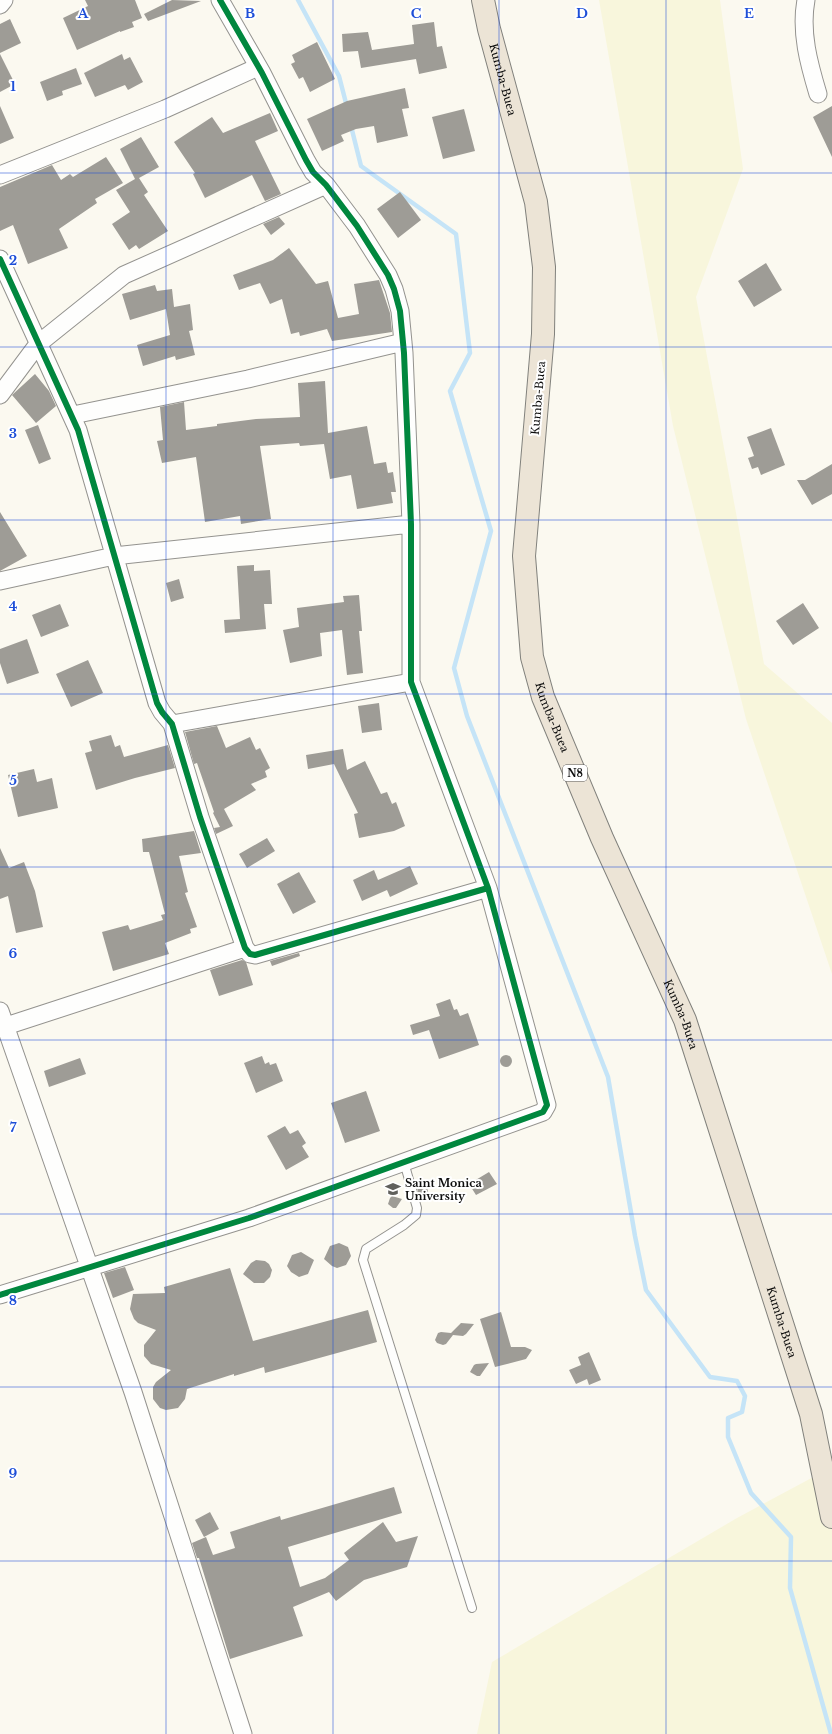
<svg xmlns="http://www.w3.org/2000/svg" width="832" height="1734" font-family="'Libre Baskerville',serif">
<rect width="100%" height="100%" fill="#fbf9f0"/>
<path fill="#f8f6dc" d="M599 0H720L743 169 696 297 764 664 832 723V974L746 719 673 426Z
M832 1467V1734H477L492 1662 737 1518Z"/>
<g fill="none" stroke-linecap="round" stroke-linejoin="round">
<path stroke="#c5e4f7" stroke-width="4.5" d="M298 0 339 76 347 107
M351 126 361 166 456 234 470 353 450 391 491 531 454 668 467 716 608 1077 635 1236 646 1290 710 1377 737 1381 745 1396 742 1412 728 1418V1437L751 1493 791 1537 790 1588 831 1734"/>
</g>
<path fill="#9e9c96" d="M85 0H135L142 18 132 22 134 27 120 32V31L77 50 63 18 88 6Z
M172 0 201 1 148 21 144 14Z
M10 19 21 43 0 53V24Z
M434 22 437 47 442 46 447 68 419 74 416 59 361 68 358 51 343 52 342 34 368 32 372 50 414 44 412 25Z
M317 42 335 79 310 92 303 77 299 79 291 64 295 62 292 55Z
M0 54 15 84 0 92Z
M122 54 124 60 130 57 143 82 128 90 125 85 95 97 84 73Z
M76 68 82 84 62 91 63 95 47 101 40 82Z
M405 88 409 108 402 109 408 136 377 143 374 126 356 129 341 135 344 141 322 151 307 119 347 101Z
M0 106 14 138 0 144Z
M832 106V157L813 117Z
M464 109 475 151 443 159 432 117Z
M270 113 278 131 255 141 281 194 265 201 252 175 205 198 193 174 195 173 174 142 212 117 223 133Z
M141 137 159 167 139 178 148 192 144 195 168 231 139 249 136 245 129 250 112 224 130 212 116 190 135 179 120 149Z
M106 157 123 183 95 199 97 203 59 229 68 248 28 264 13 225 0 231V187L52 165 61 180 70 174 73 177Z
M400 192 421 220 398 238 377 209Z
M279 217 285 224 271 235 263 224Z
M289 248 316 284 328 281 338 318 359 314 354 284 379 280 390 313 392 332 332 341 327 329 300 336 299 332 291 334 282 299 270 304 260 283 239 290 233 275 273 260Z
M766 263 782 290 754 307 738 281Z
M155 285 157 291 172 289 174 307 190 304 193 330 189 331 195 355 176 360 175 356 143 366 137 345 170 335 166 309 130 320 122 294Z
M35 374 49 391 56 406 36 423 12 395Z
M325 381 328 433 367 426 374 464 386 462 388 473 393 472 396 492H391L393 503 357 509 351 475 330 479 324 444 300 446 299 443 260 446 271 519 241 524 240 516 205 522 196 457 162 463 157 441 163 440 160 407 184 402 186 430 217 426V424L256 419 300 417 298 383Z
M38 425 51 459 39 464 25 430Z
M771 428 785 465 761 475 758 467 752 469 748 458 754 456 747 437Z
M832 464V494L812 505 797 480H805Z
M0 512 27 556 0 571Z
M254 565V571L270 570 272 604H264L266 629 225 633 224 620 240 619 237 566Z
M179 579 184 598 171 602 166 583Z
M359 595 362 631H359L363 673 347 675 342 630 320 633 322 656 290 663 283 630 299 627 297 608 344 602 343 596Z
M803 603 819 628 793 645 776 621Z
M60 604 69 626 41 637 32 615Z
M27 639 39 673 7 684 0 663V649Z
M88 660 103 693 71 707 56 674Z
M379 703 382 730 362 733 358 706Z
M217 726 226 748 250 737 256 750 260 748 270 768 265 771 267 777 251 784 256 790 224 809 233 826 216 834 214 828 220 827 213 813 214 812 197 763 194 764 185 732Z
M111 735 115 747 120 745 124 757 168 745 175 768 135 778 96 790 85 753 92 751 89 741Z
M343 749 347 770 365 761 381 794 387 792 392 804 396 802 405 826 394 831 359 838 354 814 358 813 334 764 308 769 306 755Z
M34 769 37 782 52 778 58 808 18 817 8 775Z
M194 831 201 853 179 856 188 892 185 893 197 927 190 929 191 933 165 943 169 954 113 971 102 932 128 925 130 930 163 920 161 915 165 914 149 852H143L142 839Z
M267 838 275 851 247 868 239 854Z
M0 848 9 868 24 862 35 891 43 927 16 933 8 896 0 899Z
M410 866 418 884 390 897 387 890 362 901 353 880 374 870 378 880Z
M299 872 316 902 293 914 277 884Z
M299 953 300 956 272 966 270 961Z
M242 960 246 962 253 985 219 996 210 970Z
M450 999 454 1010 457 1009 460 1016 468 1013 479 1045 439 1059 429 1030 413 1035 410 1025 440 1016 436 1004Z
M500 1061a6 6 0 1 1 12 0a6 6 0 1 1-12 0Z
M262 1056 265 1064 269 1062 270 1065 276 1063 283 1081 256 1093 244 1063Z
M80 1058 86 1074 49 1087 44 1071Z
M366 1091 380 1131 345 1143 331 1103Z
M285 1126 290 1134 298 1130 306 1143 302 1146 309 1157 286 1170 267 1136Z
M489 1172 497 1184 476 1195 469 1184Z
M420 1186 427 1188 428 1191 426 1198 423 1199H420L417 1188Z
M392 1196 402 1199 396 1208H393L388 1204 390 1198Z
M339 1243 348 1247 351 1256 346 1265 337 1268 332 1266 324 1259 330 1246Z
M301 1252 314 1260 308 1274 299 1277 291 1272 287 1266 292 1255Z
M256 1260 265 1261 269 1264 272 1270 270 1277 264 1283H254L243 1274 251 1263Z
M125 1267 134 1290 113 1298 104 1273Z
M230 1268 253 1341 368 1310 377 1342 265 1373 264 1367 234 1376V1374L187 1389 185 1399 178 1408 166 1410 160 1408 153 1399V1387L156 1382 171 1370 151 1364 144 1356V1345L156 1330 138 1323 134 1319 130 1309 133 1294 165 1293 164 1287Z
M501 1312 511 1347H525L532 1350 526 1359 495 1367 480 1319Z
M461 1323 474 1324 466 1334 463 1336 453 1335 446 1344 443 1345 437 1343 435 1340 438 1333 441 1332 451 1333Z
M589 1352 601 1380 589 1385 587 1379 576 1384 569 1370 581 1365 578 1357Z
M489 1363 480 1376H477L470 1372 474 1365 476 1364Z
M394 1487 402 1513 288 1547 300 1587 325 1578 349 1560 344 1553 383 1522 396 1542 418 1536 407 1567 364 1580 336 1601 329 1592 293 1607 303 1636 230 1659 199 1558H197L192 1543 206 1537 213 1555 235 1548 230 1532 280 1516 281 1520Z
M210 1512 219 1529 204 1537 195 1520Z"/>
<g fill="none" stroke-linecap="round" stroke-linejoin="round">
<g stroke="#94938f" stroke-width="10">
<path id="service" d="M404 1162 417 1208 416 1215 404 1225 366 1249 363 1260 472 1608"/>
</g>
<g stroke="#94938f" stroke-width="19">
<path id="minor" d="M806 0C800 32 809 64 818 94
M0 5 4 0
M0 175 165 109 258 67
M0 259 78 430 157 703 162 712 172 724 200 817 245 948 250 954 255 955 488 888
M0 395 38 344 124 275 326 185
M73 415 248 379 403 342
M0 581 114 556 411 524
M172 724 411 682
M0 1011 133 1392 243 1734
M6 1026 245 948
M0 1295 249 1218 543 1112 547 1105 488 888 411 682V524L404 353 400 311 394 289 388 275 357 226 326 185 313 172 306 160 262 73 220 0"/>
</g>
<g stroke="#81817c" stroke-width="24">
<g id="trunk">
<path id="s1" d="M483 0 489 29 536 202 544 267 543 334 524 556 532 657 543 697 602 838 685 1020 811 1414 832 1517"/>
</g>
</g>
<use href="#service" stroke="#fefefd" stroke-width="8"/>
<use href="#minor" stroke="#fefefd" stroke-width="17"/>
<use href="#trunk" stroke="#ece4d6" stroke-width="22"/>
<g stroke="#fff" stroke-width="8">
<path id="cycleway" d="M0 259 78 430 157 703 162 712 172 724 200 817 245 948 250 954 255 955 488 888
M0 1295 249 1218 543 1112 547 1105 488 888 411 682V524L404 353 400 311 394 289 388 275 357 226 326 185 313 172 306 160 262 73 220 0"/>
</g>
<use href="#cycleway" stroke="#00873e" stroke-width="6"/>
</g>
<path fill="none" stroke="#1d4ed8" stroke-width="1" stroke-opacity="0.55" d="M166 0V1734M333 0V1734M499 0V1734M666 0V1734M0 173H832M0 347H832M0 520H832M0 694H832M0 867H832M0 1040H832M0 1214H832M0 1387H832M0 1561H832"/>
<defs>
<g id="school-bare" transform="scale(1.2)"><path d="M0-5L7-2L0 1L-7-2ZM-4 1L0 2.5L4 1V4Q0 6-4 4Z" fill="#60605c" stroke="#fff" stroke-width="2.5" paint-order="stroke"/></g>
</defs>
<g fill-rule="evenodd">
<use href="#school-bare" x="393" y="1189"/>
</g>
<g text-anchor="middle" stroke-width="4" stroke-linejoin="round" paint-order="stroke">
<rect fill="#fff" stroke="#565656" stroke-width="1" x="563" y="765" width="24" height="16" rx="3"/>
<g font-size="10" font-weight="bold" fill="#0d0d0d">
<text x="575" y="777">N8</text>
</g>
<g font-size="11" fill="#0d0d0d" stroke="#fff">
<text dy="4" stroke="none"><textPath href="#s1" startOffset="82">Kumba-Buea</textPath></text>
<text transform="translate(538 398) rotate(-85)" y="4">Kumba-Buea</text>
<text dy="4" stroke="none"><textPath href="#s1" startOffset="729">Kumba-Buea</textPath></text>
<text dy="4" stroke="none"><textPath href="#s1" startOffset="1053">Kumba-Buea</textPath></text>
<text dy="4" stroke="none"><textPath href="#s1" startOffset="1377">Kumba-Buea</textPath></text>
</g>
<g font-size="11" font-weight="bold" fill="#0d0d0d" stroke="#fff" text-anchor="start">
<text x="405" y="1187">Saint Monica<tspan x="405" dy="13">University</tspan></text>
</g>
</g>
<g font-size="13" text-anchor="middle" font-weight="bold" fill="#1d4ed8" stroke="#fff" stroke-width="4" stroke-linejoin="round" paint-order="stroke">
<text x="83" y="18">A</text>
<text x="250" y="18">B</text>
<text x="416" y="18">C</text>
<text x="582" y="18">D</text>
<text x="749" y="18">E</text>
<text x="13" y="91">1</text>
<text x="13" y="265">2</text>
<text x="13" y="438">3</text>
<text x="13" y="611">4</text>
<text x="13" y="785">5</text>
<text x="13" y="958">6</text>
<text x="13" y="1132">7</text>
<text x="13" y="1305">8</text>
<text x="13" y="1478">9</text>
</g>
</svg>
